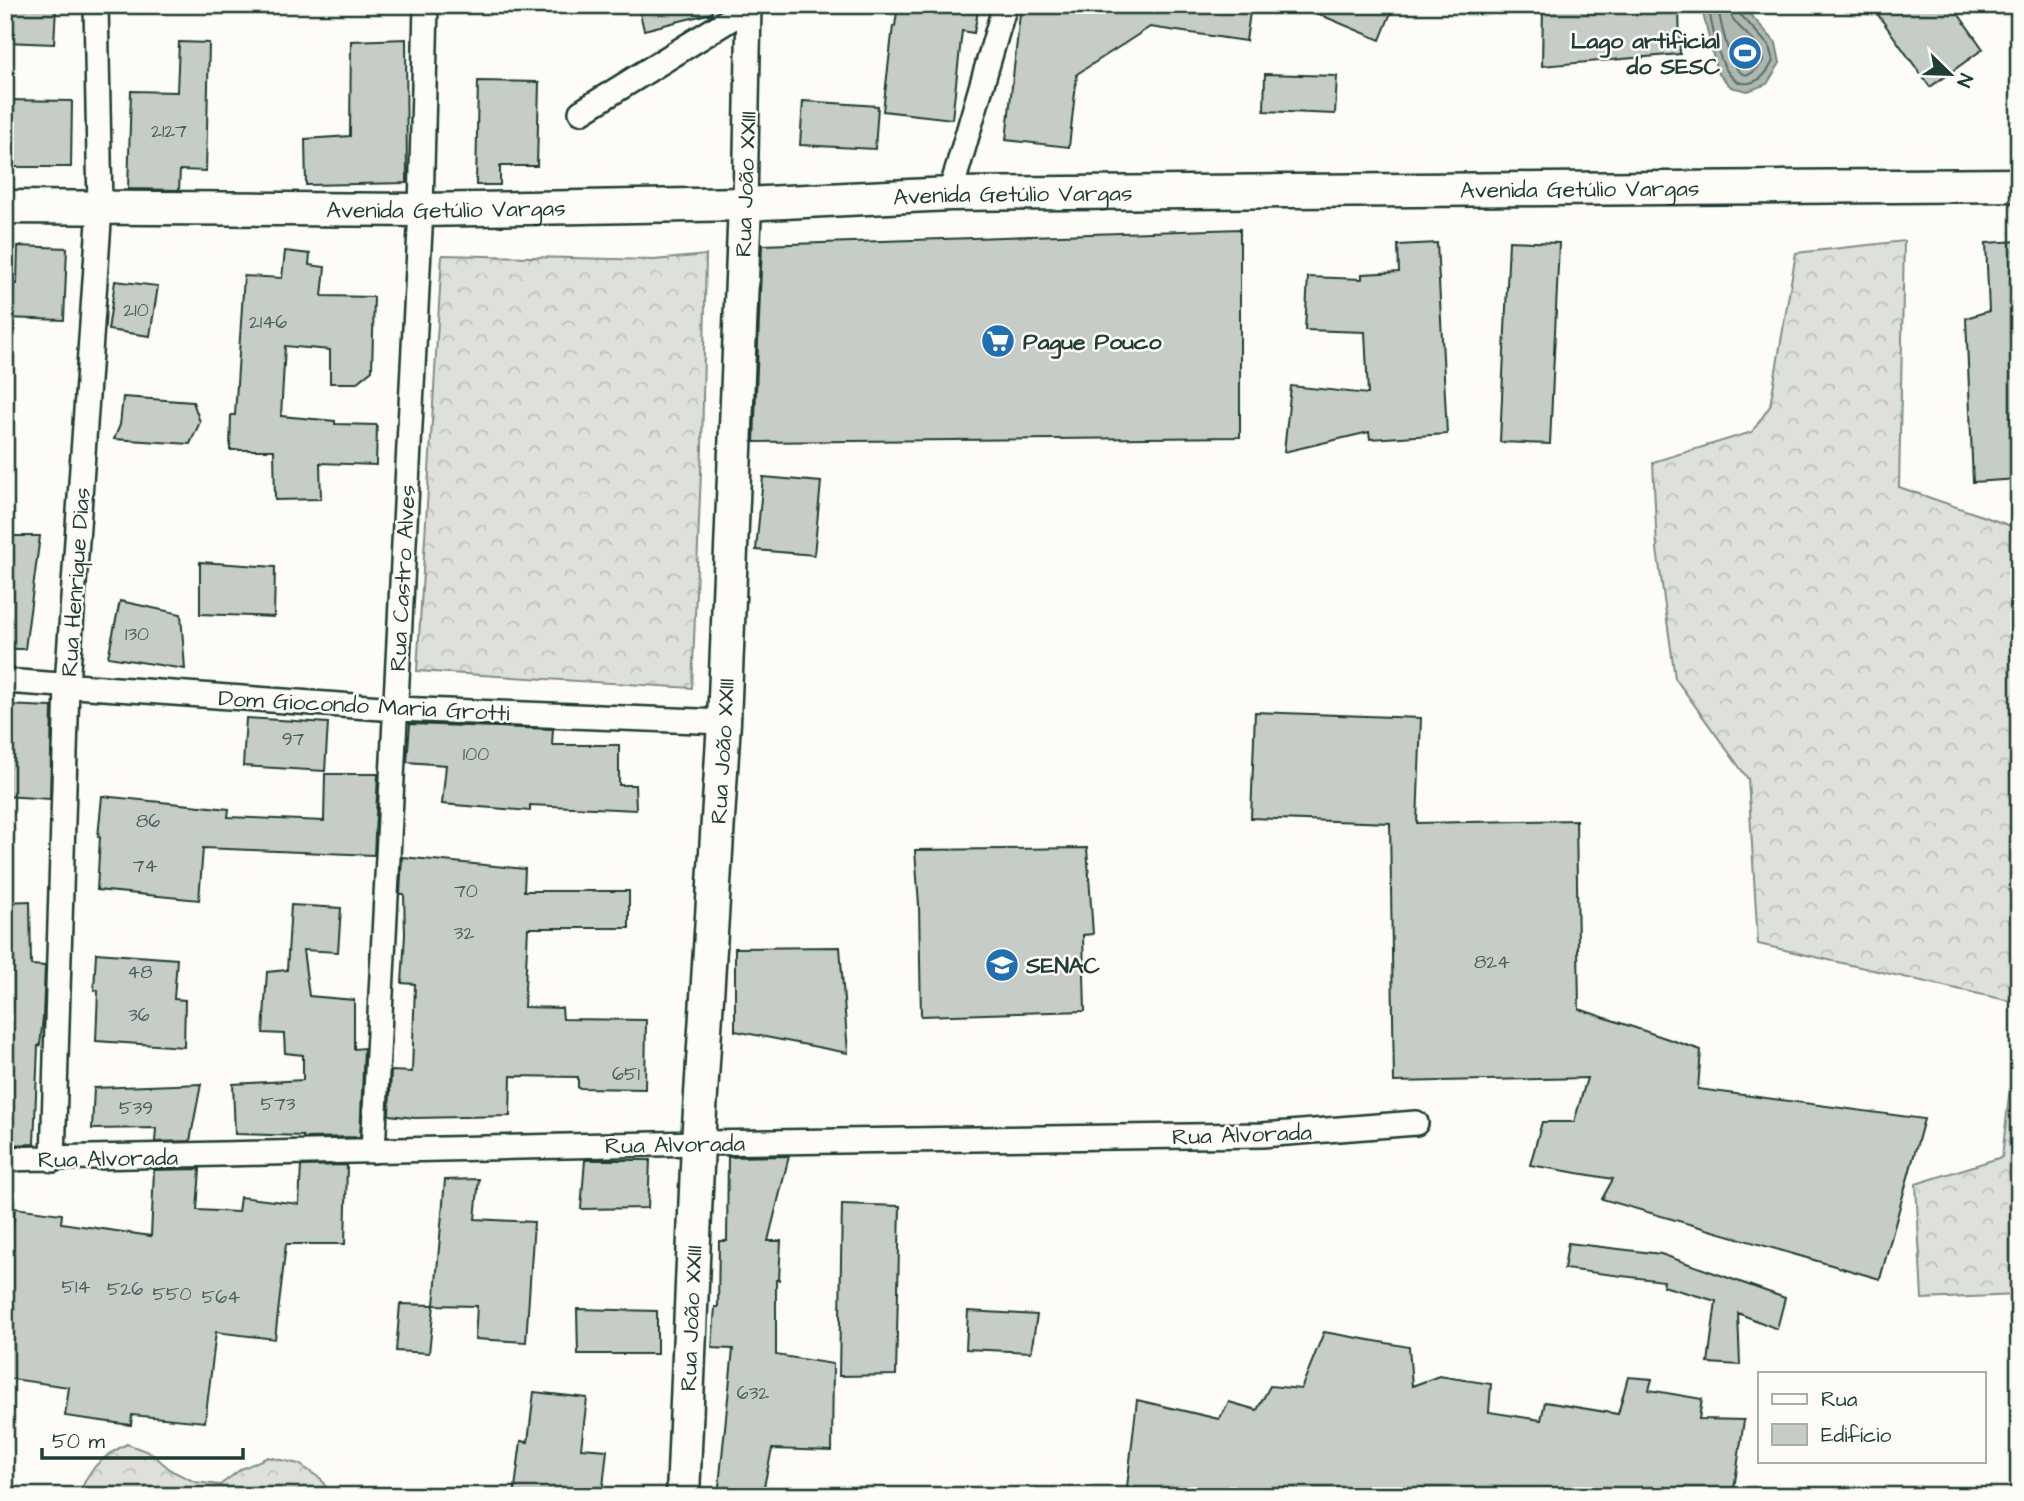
<svg xmlns="http://www.w3.org/2000/svg" width="2024" height="1501" font-family="'Architects Daughter',sans-serif">
<defs>
<pattern id="forest-crowns" width="20" height="18" patternUnits="userSpaceOnUse" patternTransform="scale(1.75)"><rect width="20" height="18" fill="#dde0db"/><path d="M2 6a3 3 0 1 1 6 0M12 15a3 3 0 1 1 6 0" fill="none" stroke="#bdc1bd"/></pattern>
</defs>
<rect width="100%" height="100%" fill="#fdfcf7"/>
<filter id="ink" filterUnits="userSpaceOnUse"><feTurbulence type="fractalNoise" baseFrequency=".0143" numOctaves="2"/><feDisplacementMap in="SourceGraphic" scale="14" xChannelSelector="R" yChannelSelector="G"/><feConvolveMatrix kernelMatrix="1 2 1 2 8 2 1 2 1" color-interpolation-filters="sRGB"/></filter>
<g filter="url(#ink)">
<path fill="url(#forest-crowns)" stroke="#7e8e88" stroke-width="2" d="M1904 241 1899 487 2014 527 2019 523V1003L1758 944 1748 779 1675 678 1657 549 1653 462 1752 432 1770 406 1796 253Z
M442 255 654 260 706 255 702 448 692 688 417 671Z
M2019 1009V1295L1922 1299 1916 1184 2002 1157Z
M127 1444 151 1453 172 1471 195 1482 220 1485 241 1469 268 1457 299 1464 321 1479 331 1496H79C87 1469 103 1456 127 1444Z"/>
<path fill="#aeb8b1" stroke="#75877f" stroke-width="2" d="M1701 5H1742L1776 43 1780 63 1767 84 1748 91 1731 87 1717 72Z"/>
<g fill="none" stroke-linecap="round" stroke-linejoin="round">
<path stroke="#586e66" stroke-width="2" d="M1708 5C1713 26 1719 88 1749 83 1762 81 1768 71 1773 61L1769 46 1739 13 1737 5
M1717 5C1722 23 1733 107 1763 61 1762 38 1730 29 1728 5"/>
</g>
<path fill="#c6cdc7" stroke="#1f3d34" stroke-width="2" d="M5 5 56 7 54 44 5 42Z
M638 5H711L712 13 644 30Z
M898 5H979L974 33 962 31 952 119 883 111 893 26H895Z
M1021 5H1251L1246 41 1150 27 1077 74 1069 147 1006 140Z
M1297 5H1394L1380 40Z
M1543 5H1679L1680 54 1542 66Z
M1871 5H1952L1983 49 1930 87Z
M406 39 407 183 306 185 305 139 350 136 351 41Z
M179 42 209 43 206 171 180 170 179 190 128 189 131 91 177 92Z
M1265 74 1337 76 1335 114 1264 111Z
M478 81 539 82 537 166H500V185H476Z
M5 100 72 101 71 167H5Z
M803 101 878 106 875 149 800 145Z
M1240 229V437L754 442 762 245Z
M1509 241 1559 243 1550 444 1500 442Z
M2019 241V479L1973 482 1966 318 1989 311 1986 243Z
M1437 243 1447 434 1370 439 1369 432 1284 452 1291 386 1368 394 1365 332 1305 330 1308 277 1362 279V274L1399 272 1398 245Z
M18 246 67 248 64 320 5 318V283L17 284Z
M285 251 310 254 309 265 325 267 322 296 374 297 372 370 356 383H330V350L285 346 281 416 335 421V424L377 425 376 465 320 463 321 499 275 500 274 450H230L231 415H235L244 276 282 278Z
M115 281 158 286 150 336 108 330Z
M123 397 193 402 200 422 190 444 114 439 120 425Z
M763 477 821 482 814 555 756 550Z
M5 536H40L25 649H5Z
M200 562 275 567 274 617 200 614Z
M120 601 181 614 185 669 108 657Z
M5 705 52 707 50 799 5 796Z
M1255 712 1421 718 1417 823 1576 820 1579 1009 1701 1050 1698 1089 1924 1119 1880 1279 1602 1199 1613 1179 1530 1165 1542 1122H1574L1587 1078 1394 1082 1390 823 1251 818Z
M246 718 328 723 325 771 243 766Z
M410 724 553 729 552 745H619V785H635L636 810 530 805V811L442 804 446 765 407 762Z
M325 774H378L374 855 203 848 199 900 97 890 100 837H98L102 796 229 809 228 817 324 821Z
M1087 848 1093 934 1083 935 1085 1011 921 1016 919 905 915 850Z
M402 857 525 869 524 891H629V928H528L524 1007 562 1008 563 1019 646 1020 645 1089 578 1088V1077L511 1076 510 1116 415 1118 389 1115 391 1071 412 1072 415 984 402 983 405 934 404 894H400Z
M30 901 31 965 45 966 43 1017 40 1046H38L34 1144 5 1145V902Z
M291 905 341 908 338 952 303 950 309 996 354 1000V1049L364 1048 360 1137 303 1138V1136L235 1134 233 1084 303 1080V1055L285 1053 284 1034 263 1033 267 972 287 970Z
M840 947 848 1053 735 1031V948Z
M96 953 177 959 174 999 185 1000 184 1047 96 1041 98 990H94Z
M201 1084 190 1141 155 1142 156 1128 92 1129 94 1088Z
M789 1156 768 1241H781L779 1280H776V1355L833 1364 832 1451 772 1449 762 1496H718L733 1349 712 1348 715 1307H718L719 1241H727L728 1157Z
M585 1160H650L648 1208 581 1209Z
M347 1165 345 1244H286L275 1339 216 1332 205 1422 132 1415 131 1425 65 1416 69 1387 5 1378V1285L15 1208 62 1214 61 1223 151 1236 154 1170 200 1169 197 1210 238 1212 240 1197 299 1204 301 1166Z
M479 1179 475 1219 534 1222 526 1342 475 1339 477 1306 434 1305 445 1180Z
M842 1204 900 1206 896 1375 839 1376Z
M1568 1243 1661 1254 1785 1298 1777 1329 1738 1313 1740 1365 1708 1363 1716 1301 1663 1286 1664 1281 1564 1269Z
M400 1304 434 1305 429 1353 396 1351Z
M577 1309 657 1311V1354H578Z
M968 1311 1037 1315 1031 1352 966 1349Z
M1324 1332 1409 1347 1412 1386 1439 1376 1491 1384 1489 1412 1541 1420 1545 1402 1618 1414 1628 1377 1652 1379 1649 1390 1702 1399 1699 1419 1744 1420 1733 1496H1126L1137 1400 1219 1419 1229 1402 1257 1410 1270 1386 1301 1389Z
M534 1392 587 1398 581 1448 607 1450 602 1496H514L521 1441 528 1442Z"/>
<g fill="none" stroke-linecap="round" stroke-linejoin="round">
<g stroke="#1f3d34" stroke-width="28">
<path id="street" d="M581 112 753 5
M950 194 1005 5
M745 204 749 5
M5 681 396 709 724 722
M373 1151 421 210 426 5
M5 1159 698 1143 1262 1135 1416 1123
M53 1160 67 685 100 208 96 5"/>
</g>
<g stroke="#1f3d34" stroke-width="37">
<g id="secondary">
<path id="s1" d="M5 207 421 210 745 204 950 194 2019 185"/>
<path id="s2" d="M683 1496 698 1143 724 722 745 204"/>
</g>
</g>
<use href="#street" stroke="#fdfcf7" stroke-width="23"/>
<use href="#secondary" stroke="#fdfcf7" stroke-width="32"/>
</g>
</g>
<defs>
<g id="stadium-disc" transform="scale(1.75)"><circle r="9.5" fill="#1f6fb2" stroke="#fdfcf7"/><path d="M0-5a6.5 5 0 1 0 0 10a6.5 5 0 1 0 0-10ZM-3.5-1.8h7v3.6h-7Z" fill="#fff"/></g>
<g id="supermarket-disc" transform="scale(1.75)"><circle r="9.5" fill="#1f6fb2" stroke="#fdfcf7"/><path d="M-6-5.5h2.5l.6 2H6L4.5 2H-2.5L-4.4-4H-6ZM-1.5 3.2a1.3 1.3 0 1 0 .1 0ZM3 3.2a1.3 1.3 0 1 0 .1 0Z" fill="#fff"/></g>
<g id="university-disc" transform="scale(1.75)"><circle r="9.5" fill="#1f6fb2" stroke="#fdfcf7"/><path d="M0-5L7-2L0 1L-7-2ZM-4 1L0 2.5L4 1V4Q0 6-4 4Z" fill="#fff"/></g>
</defs>
<g fill-rule="evenodd">
<use href="#stadium-disc" x="1745" y="53"/>
<use href="#supermarket-disc" x="998" y="341"/>
<use href="#university-disc" x="1002" y="965"/>
</g>
<g text-anchor="middle" stroke-width="5" stroke-linejoin="round" paint-order="stroke">
<g font-size="19" fill="#496159">
<text x="169" y="137">2127</text>
<text x="136" y="316">210</text>
<text x="268" y="328">2146</text>
<text x="137" y="640">130</text>
<text x="293" y="745">97</text>
<text x="476" y="760">100</text>
<text x="148" y="827">86</text>
<text x="145" y="872">74</text>
<text x="466" y="897">70</text>
<text x="464" y="939">32</text>
<text x="1492" y="968">824</text>
<text x="140" y="978">48</text>
<text x="139" y="1021">36</text>
<text x="626" y="1080">651</text>
<text x="278" y="1110">573</text>
<text x="136" y="1114">539</text>
<text x="76" y="1293">514</text>
<text x="125" y="1295">526</text>
<text x="172" y="1300">550</text>
<text x="221" y="1303">564</text>
<text x="753" y="1399">632</text>
</g>
<g font-size="23" font-weight="bold" fill="#1f3d34" stroke="#fdfcf7" text-anchor="start">
<text x="1720" y="48" text-anchor="end">Lago artificial<tspan x="1720" dy="26">do SESC</tspan></text>
<text x="1023" y="349">Pague Pouco</text>
<text x="1026" y="973">SENAC</text>
</g>
<g font-size="23" fill="#1f3d34" stroke="#fdfcf7">
<text transform="translate(745 184) rotate(-88)" y="8">Rua João XXIII</text>
<text dy="8" stroke="none"><textPath href="#s1" startOffset="1575">Avenida Getúlio Vargas</textPath></text>
<text dy="8" stroke="none"><textPath href="#s1" startOffset="1008">Avenida Getúlio Vargas</textPath></text>
<text dy="8" stroke="none"><textPath href="#s1" startOffset="441">Avenida Getúlio Vargas</textPath></text>
<text transform="translate(402 578) rotate(-87)" y="8">Rua Castro Alves</text>
<text transform="translate(75 582) rotate(-86)" y="8">Rua Henrique Dias</text>
<text transform="translate(364 705) rotate(3)" y="8">Dom Giocondo Maria Grotti</text>
<text dy="8" stroke="none"><textPath href="#s2" startOffset="746">Rua João XXIII</textPath></text>
<text transform="translate(1242 1134) rotate(-2)" y="8">Rua Alvorada</text>
<text transform="translate(675 1144) rotate(-1)" y="8">Rua Alvorada</text>
<text transform="translate(108 1158) rotate(-1)" y="8">Rua Alvorada</text>
<text dy="8" stroke="none"><textPath href="#s2" startOffset="178">Rua João XXIII</textPath></text>
</g>
</g>
<rect width="2024" height="1501" fill="none" stroke="#fdfcf7" stroke-width="28"/>
<rect x="14" y="14" width="1996" height="1473" fill="none" stroke="#1f3d34" stroke-width="2.5" filter="url(#ink)"/>
<rect x="1758" y="1372" width="228" height="91" fill="#fdfcf7" stroke="#a4b0a9" stroke-width="2"/>
<rect x="1772" y="1394" width="35" height="10" fill="#fdfcf7" stroke="#a4b0a9" stroke-width="2"/>
<text x="1821" y="1406" font-size="21" fill="#1f3d34">Rua</text>
<rect x="1772" y="1424" width="35" height="21" fill="#c6cdc7" stroke="#a4b0a9" stroke-width="2"/>
<text x="1821" y="1442" font-size="21" fill="#1f3d34">Edifício</text>
<g transform="translate(1950 74) rotate(113)" stroke="#fdfcf7" stroke-width="5" paint-order="stroke">
<path d="M0-5L12 26L0 18L-12 26Z" fill="#1f3d34"/>
<text y="-10" font-size="19" font-weight="bold" text-anchor="middle" fill="#1f3d34">N</text>
</g>
<path d="M42 1448v10h201v-10" fill="none" stroke="#1f3d34" stroke-width="3.5"/>
<text x="52" y="1448" font-size="21" fill="#1f3d34" stroke="#fdfcf7" stroke-width="5" paint-order="stroke">50 m</text>
</svg>
